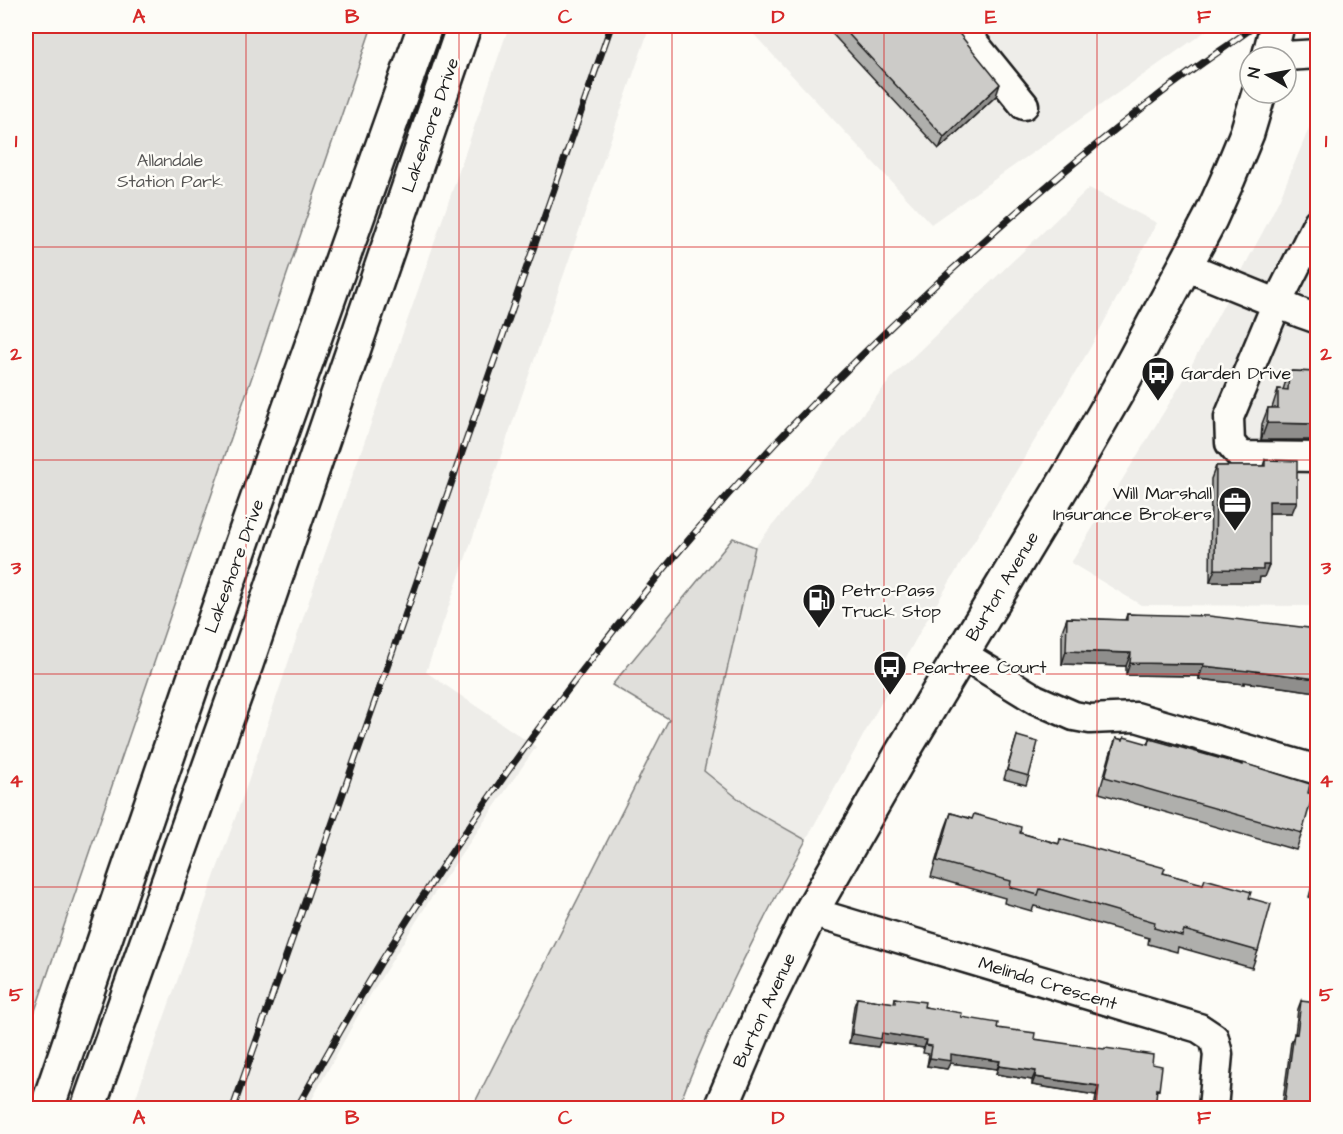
<svg xmlns="http://www.w3.org/2000/svg" width="1343" height="1134" font-family="'Architects Daughter',sans-serif">
<rect width="100%" height="100%" fill="#fdfcf7"/>
<filter id="ink" filterUnits="userSpaceOnUse"><feTurbulence type="fractalNoise" baseFrequency=".0167" numOctaves="2"/><feDisplacementMap in="SourceGraphic" scale="12" xChannelSelector="R" yChannelSelector="G"/><feConvolveMatrix kernelMatrix="1 2 1 2 8 2 1 2 1" color-interpolation-filters="sRGB"/></filter>
<g filter="url(#ink)">
<path fill="#eeede9" d="M509 26H650L426 672 536 747 429 901 361 1010 307 1108H132L248 782 322 562 417 293Z
M746 26H1213L931 224Z
M1317 109V606L1141 605 1071 563 1183 381 1267 224 1280 198Z
M1089 188 1157 223 1089 350 922 628 806 840 751 809 704 771 755 547 894 375Z"/>
<path fill="#e0dfdb" stroke="#7e7e7c" stroke-width="1.5" d="M26 26H372L26 1037Z
M733 538 755 547 704 771 751 809 806 840C759 927 713 1015 678 1108H472L669 719 612 685Z"/>
<g fill="none" stroke-linecap="round" stroke-linejoin="round">
<g stroke="#1c1c1c" stroke-width="33">
<path id="minor" d="M960 26 1024 105
M1269 57 1318 54
M1318 222 1277 303 1229 417 1230 443 1241 456 1318 457
M1185 266 1301 313 1318 319
M960 653 1035 699 1074 716 1090 719 1136 717 1318 770
M811 912 1199 1028 1214 1038 1218 1054 1213 1108"/>
</g>
<g stroke="#1c1c1c" stroke-width="38">
<path id="major" d="M1269 57 1277 26
M47 1108 205 647 425 26
M88 1108 246 664 464 26
M721 1108 761 1014 811 912 902 753 1071 472 1117 392 1185 266 1210 219 1228 179 1247 133 1259 93"/>
</g>
<use href="#minor" stroke="#fdfcf7" stroke-width="28"/>
<use href="#major" stroke="#fdfcf7" stroke-width="33"/>
<g stroke="#1c1c1c" stroke-width="7">
<path id="rail" d="M233 1108 611 26
M297 1108C324 1059 352 1010 381 962 490 786 615 618 755 465 811 404 871 345 931 289 1003 223 1077 158 1154 99 1187 73 1222 50 1255 26"/>
</g>
<use href="#rail" stroke="#fdfcf7" stroke-width="4.5" stroke-dasharray="14" stroke-linecap="butt"/>
</g>
<path fill="#afafac" stroke="#1c1c1c" stroke-width="1.5" d="M825 26H953L996 96 939 149Z
M1289 371 1317 372 1261 440 1262 424 1268 408H1272L1278 389 1283 390Z
M1265 460 1292 513H1269L1264 577H1260L1259 582H1210L1211 479 1216 466H1263Z
M1127 614 1317 629V692L1244 682V684L1199 679V676L1126 675V666L1062 664V631L1067 618 1125 620Z
M1017 736 1029 776 1026 785 1004 779Z
M1116 738 1123 740 1148 744 1150 739 1308 793 1302 833 1296 850 1099 793 1110 755Z
M951 813 1059 844 1060 839 1163 873 1249 898 1258 951 1252 968 1178 947 1177 952 1148 944 1149 938 1034 906 1032 911 1004 903 1005 898 931 877 945 829Z
M1317 867V900L1309 897Z
M857 998 894 1003 895 998 1034 1039 1152 1064 1156 1098 1155 1108H1094L1096 1095 1032 1085V1080L996 1074 997 1069 950 1063 947 1069 927 1066 929 1054 923 1053 924 1048 880 1042 878 1047 849 1043 854 1006Z
M1301 1001 1317 1108H1282L1291 1042 1295 1034 1298 1009Z"/>
<path fill="#8f8e8c" stroke="#1c1c1c" stroke-width="1.5" d="M1000 84 996 96 939 149 944 137Z
M1267 423 1317 424V440H1261Z
M1269 501H1297L1292 513H1265Z
M1263 565H1269L1264 577H1260L1259 582H1210L1215 569Z
M1066 651 1131 653 1126 666 1062 664Z
M1130 663 1204 664 1199 676 1126 675Z
M1203 666 1248 670 1317 679V692L1244 682V684L1199 679Z
M882 1033 927 1040 924 1048 880 1042 878 1047 849 1043 852 1034Z
M951 1054 1000 1061 997 1069 950 1063 947 1069 927 1066 930 1058Z
M999 1066 1036 1071 1032 1080 996 1074Z
M1035 1077 1099 1086 1096 1095 1032 1085Z"/>
<path fill="#cccbc8" stroke="#1c1c1c" stroke-width="1.5" d="M841 26H953L1000 84 944 137Z
M1289 371 1317 372V424L1267 423 1268 408H1278V389L1288 390Z
M1265 460 1297 461V501H1269V565H1263V570L1215 569 1216 466H1265Z
M1127 614 1209 616 1317 629V679L1248 670V671L1203 666 1204 664 1130 663 1131 653 1066 651 1067 618 1127 620Z
M1017 736 1038 742 1029 776 1007 770Z
M1124 737 1149 744 1150 739 1243 765V763L1310 784 1308 793 1313 794 1302 833 1105 777 1116 738 1123 740Z
M951 813 972 819 974 814 1021 827 1020 833 1059 844 1060 839 1165 868 1163 873 1203 884 1205 879 1251 892 1249 898 1271 904 1258 951 1184 930 1182 936 1154 928 1155 922 1040 889 1038 895 1010 887 1011 881 937 861Z
M1317 871V886L1314 885Z
M857 998 895 1003V998L925 1002 924 1007 962 1013 961 1017 998 1023 997 1028 1035 1033 1034 1039 1104 1049 1105 1048 1153 1055 1152 1064 1162 1066 1159 1090 1157 1089 1155 1108H1096L1099 1086 1035 1077 1036 1071 999 1066 1000 1061 951 1054V1061L930 1058 932 1046 926 1045 927 1040 882 1033 881 1039 852 1034Z
M1301 1001 1317 1003V1108H1284L1294 1033 1297 1034Z"/>
</g>
<path fill="none" stroke="#d62828" stroke-width="1.5" stroke-opacity="0.55" d="M246 26V1108M459 26V1108M672 26V1108M884 26V1108M1097 26V1108M26 247H1318M26 460H1318M26 674H1318M26 887H1318"/>
<defs>
<g id="bus-pin" transform="scale(1.725)"><path d="M0 17L-7.5 6A9.5 9.5 0 1 1 7.5 6Z" fill="#1c1c1c" stroke="#fdfcf7"/><path d="M-5-6H5V4H4V6H2V4H-2V6H-4V4H-5ZM-3.5-4V0h7V-4ZM-3.5 1.2v1.5H-2V1.2ZM2 1.2v1.5H3.5V1.2Z" fill="#fff"/></g>
<g id="office-pin" transform="scale(1.725)"><path d="M0 17L-7.5 6A9.5 9.5 0 1 1 7.5 6Z" fill="#1c1c1c" stroke="#fdfcf7"/><path d="M-6-3h4V-5.5h4V-3h4V5H-6ZM-1-4.5V-3h2v-1.5ZM-6 0V1H6V0Z" fill="#fff"/></g>
<g id="fuel-pin" transform="scale(1.725)"><path d="M0 17L-7.5 6A9.5 9.5 0 1 1 7.5 6Z" fill="#1c1c1c" stroke="#fdfcf7"/><path d="M-5.5-6h7V0h2V4h1.3V-2.5L3-4.5l.8-.8L6-3V5H2.5V1h-1V6h-7ZM-4.2-4.7v3.2H.2V-4.7Z" fill="#fff"/></g>
</defs>
<g fill-rule="evenodd">
<use href="#bus-pin" x="1158" y="373"/>
<use href="#office-pin" x="1235" y="503"/>
<use href="#fuel-pin" x="819" y="600"/>
<use href="#bus-pin" x="890" y="667"/>
</g>
<g text-anchor="middle" stroke-width="5" stroke-linejoin="round" paint-order="stroke">
<g font-size="18" fill="#1c1c1c" stroke="#fdfcf7">
<text transform="translate(430 125) rotate(-71)" y="6">Lakeshore Drive</text>
<text transform="translate(234 566) rotate(-70)" y="6">Lakeshore Drive</text>
<text transform="translate(1002 586) rotate(-59)" y="6">Burton Avenue</text>
<text transform="translate(1048 983) rotate(17)" y="6">Melinda Crescent</text>
<text transform="translate(764 1010) rotate(-65)" y="6">Burton Avenue</text>
</g>
<g font-size="18" fill="#575655" stroke="#fdfcf7">
<text x="170" y="166">Allandale<tspan x="170" dy="21">Station Park</tspan></text>
</g>
<g font-size="18" fill="#1c1c1c" stroke="#fdfcf7" text-anchor="start">
<text x="1181" y="379">Garden Drive</text>
<text x="1212" y="499" text-anchor="end">Will Marshall<tspan x="1212" dy="21">Insurance Brokers</tspan></text>
<text x="842" y="596">Petro-Pass<tspan x="842" dy="21">Truck Stop</tspan></text>
<text x="913" y="673">Peartree Court</text>
</g>
</g>
<rect width="1343" height="1134" fill="none" stroke="#fdfcf7" stroke-width="66"/>
<g transform="translate(1268 75) rotate(280)"><circle r="28" fill="#fdfcf7" stroke="#a3a29f" stroke-width="1.5"/>
<path d="M0-4.5L10 22L0 15L-10 22Z" fill="#1c1c1c"/>
<text y="-9" font-size="16" font-weight="bold" text-anchor="middle" fill="#1c1c1c">N</text>
</g>
<rect x="33" y="33" width="1277" height="1068" fill="none" stroke="#d62828" stroke-width="2"/>
<g font-size="20" text-anchor="middle" font-weight="bold" fill="#d62828">
<text x="139" y="23">A</text>
<text x="352" y="23">B</text>
<text x="565" y="23">C</text>
<text x="778" y="23">D</text>
<text x="991" y="23">E</text>
<text x="1204" y="23">F</text>
<text x="16" y="147">1</text>
<text x="1326" y="147">1</text>
<text x="16" y="360">2</text>
<text x="1326" y="360">2</text>
<text x="16" y="574">3</text>
<text x="1326" y="574">3</text>
<text x="16" y="787">4</text>
<text x="1326" y="787">4</text>
<text x="16" y="1001">5</text>
<text x="1326" y="1001">5</text>
<text x="139" y="1124">A</text>
<text x="352" y="1124">B</text>
<text x="565" y="1124">C</text>
<text x="778" y="1124">D</text>
<text x="991" y="1124">E</text>
<text x="1204" y="1124">F</text>
</g>
</svg>
